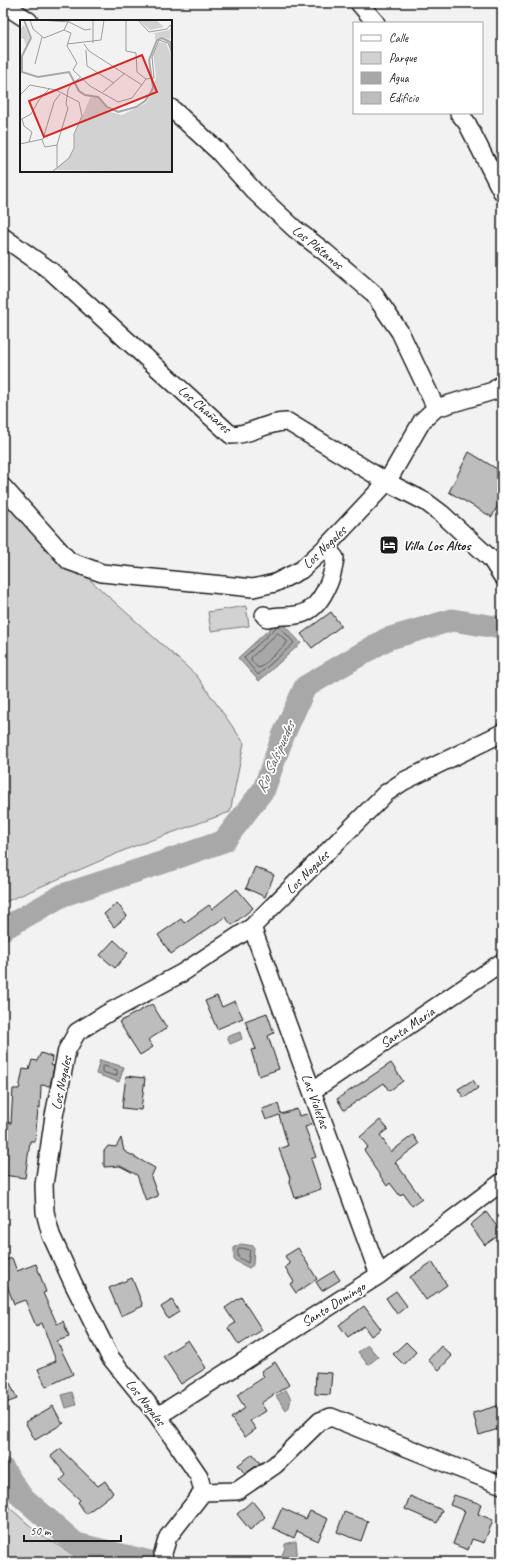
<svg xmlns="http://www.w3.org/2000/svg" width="505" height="1565" font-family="Caveat,sans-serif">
<rect width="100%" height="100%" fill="#f2f2f2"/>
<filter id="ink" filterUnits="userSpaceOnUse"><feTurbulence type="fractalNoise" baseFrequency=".025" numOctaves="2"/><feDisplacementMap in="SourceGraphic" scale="8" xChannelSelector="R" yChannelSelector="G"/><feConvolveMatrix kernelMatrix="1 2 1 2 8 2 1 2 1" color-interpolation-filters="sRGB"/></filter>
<g filter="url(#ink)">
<path fill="#d2d2d2" stroke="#777" d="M3 487 69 561 197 676 244 743 230 812 132 847 3 903Z
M246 606 249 626 211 631 208 612Z
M3 1502 36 1531 84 1562H3Z"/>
<path fill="#a8a8a8" stroke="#707070" d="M279 620 301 643 259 681 238 658Z
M240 1032 242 1039 230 1044 227 1037Z
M100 1060 124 1067 119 1082 96 1074Z
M241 1244 254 1246 253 1265 249 1268 234 1260V1247Z
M368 1345 378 1357 368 1365 358 1352Z
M286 1390 291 1399 289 1407 286 1411 276 1396Z
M72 1392 76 1405 66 1408 62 1395Z
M296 1541 297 1551 293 1562H279L285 1548V1544Z"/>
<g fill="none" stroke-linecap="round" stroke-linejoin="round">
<path stroke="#545454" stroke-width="1" d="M278 626 280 627 294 643 258 675 244 658Z
M278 633 287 641V643L261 667 258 668 251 660V658Z
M104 1066 117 1070V1075L115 1076 102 1072V1067Z
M242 1248 250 1250 248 1263 238 1257V1250Z"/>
<path stroke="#a8a8a8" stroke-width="23" d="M3 929 63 895 161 863 224 841 264 789 283 736 305 687 387 639 452 620 502 628
M3 1469 21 1496 76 1544 150 1562"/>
</g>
<path fill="#bdbdbd" stroke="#1c1c1c" d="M469 452 502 472V496L492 517 449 492Z
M331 612 341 626 312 648 301 634Z
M255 867 274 875 265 897 246 888Z
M237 889 253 908 232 925 225 917 171 954 158 935 181 919 184 923 209 905 212 909Z
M117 903 127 916 114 927 104 914Z
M114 940 128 953 115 968 100 955Z
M217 996 222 1007 235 1001 243 1018 217 1029 205 1001Z
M152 1004 167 1028 148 1040 153 1047 140 1055 119 1022Z
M267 1013 274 1033 268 1036 279 1069 259 1076 251 1050 256 1049 245 1021Z
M41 1053 52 1057 51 1065 54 1066 50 1086 41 1085 40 1108H38L35 1141H30L25 1178 3 1175 4 1122 11 1123 13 1089H19L23 1069 29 1070 32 1060 37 1061Z
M391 1063 403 1081 389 1091 384 1083 344 1110 337 1099Z
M126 1076 145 1078 141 1110 122 1108Z
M473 1080 478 1088 464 1098 458 1089Z
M278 1104 281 1114 297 1109 299 1116 307 1114 311 1125 305 1127 316 1157 311 1159 321 1189 295 1198 289 1179 290 1178 279 1149 288 1146 279 1115 266 1120 262 1109Z
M380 1120 388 1129 380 1135 391 1152 413 1135 419 1144 395 1162 422 1199 412 1206 403 1193 400 1196 390 1183 387 1186 372 1164 373 1163 364 1150 368 1147 360 1137Z
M121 1138 124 1151 155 1168 151 1177 158 1196 146 1201 137 1175 120 1166 104 1167V1151L108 1146 116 1147Z
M486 1212 502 1233 485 1245 470 1225Z
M298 1248 317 1279 296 1293 290 1284 294 1282 285 1267 290 1264 285 1256Z
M12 1258 17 1271 36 1264 46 1292 43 1293 57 1324 63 1321 69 1337 57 1341 73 1374 46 1387 38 1369 56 1361 42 1323 36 1326 25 1300 14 1304 6 1283 3 1284V1261Z
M432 1262 447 1285 426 1300 410 1277Z
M334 1271 340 1280 322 1291 316 1282Z
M132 1278 143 1306 121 1316 109 1288Z
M396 1291 407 1306 397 1314 386 1298Z
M241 1297 262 1330 239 1345 228 1328 235 1323 225 1308Z
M172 1300 179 1312 168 1319 161 1307Z
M364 1306 381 1329 371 1336 364 1326 348 1337 339 1325Z
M188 1340 206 1368 181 1384 163 1356Z
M406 1342 416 1352 404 1365 393 1354Z
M441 1346 452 1356 439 1370 428 1360Z
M275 1362 289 1385 261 1403 266 1411 250 1421 256 1429 245 1437 231 1418 245 1408 237 1395 264 1377 261 1371Z
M3 1367 17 1399 3 1404Z
M316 1372 332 1373 330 1395 315 1394Z
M500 1405 502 1413V1428L479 1435 473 1413Z
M53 1406 62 1423H64L35 1440 25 1422Z
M60 1449 98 1486 105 1481 113 1493 86 1514 78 1502 80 1500 60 1481 66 1475 51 1456Z
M253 1454 260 1463 245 1474 238 1465Z
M454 1495 481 1504 478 1514 493 1520 484 1543 472 1539 468 1550 453 1544 465 1511 450 1505Z
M410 1496 442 1510 437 1523 405 1509Z
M252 1501 265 1517 250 1530 237 1514Z
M282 1508 306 1519 310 1511 328 1519 318 1541 297 1531 294 1538 273 1528Z
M344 1512 368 1521 361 1541 337 1532Z"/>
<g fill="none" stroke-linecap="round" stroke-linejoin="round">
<g stroke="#1c1c1c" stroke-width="20">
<path id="minor" d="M359 3 376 23
M3 4 29 21
M171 108 218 151 254 191 295 229 325 252 373 293 400 332 436 408
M459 113 467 123 502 192
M3 237 51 271 231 435C251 435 268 421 288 422L387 482 426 502 442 514 491 559 502 576
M3 487 69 561 102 573 253 588 275 583 301 570 326 547 387 482 422 421 436 408 493 391 502 384
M264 615 267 618C279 615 290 617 301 614 322 608 333 577 335 558L326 547
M252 927 379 1275
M312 1091 502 962
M158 1416 379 1275 502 1182
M203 1492 199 1476 158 1416 110 1357 73 1283 51 1235 45 1212 44 1185 54 1116 67 1050 77 1032 106 1014 182 973 252 927 386 793 404 781 502 733
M203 1492 237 1491 275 1465 320 1421 331 1417 450 1465 502 1485
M164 1562 163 1553 168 1537 203 1492"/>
</g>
<use href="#minor" stroke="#fff" stroke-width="17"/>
</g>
</g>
<defs>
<g id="hotel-square" transform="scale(1)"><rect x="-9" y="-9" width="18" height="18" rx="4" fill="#1c1c1c" stroke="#fff"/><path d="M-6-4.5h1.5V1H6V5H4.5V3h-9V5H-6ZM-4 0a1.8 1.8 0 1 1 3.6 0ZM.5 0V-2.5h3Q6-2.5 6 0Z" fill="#fff"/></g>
</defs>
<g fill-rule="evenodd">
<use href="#hotel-square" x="389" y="545"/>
</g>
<g text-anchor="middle" stroke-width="3.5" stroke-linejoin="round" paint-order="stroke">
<g font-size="14" fill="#1c1c1c" stroke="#fff">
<text transform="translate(318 247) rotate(39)" y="5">Los Plátanos</text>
<text transform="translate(205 409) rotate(41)" y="5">Los Chañares</text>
<text transform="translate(324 547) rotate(-44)" y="5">Los Nogales</text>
<text transform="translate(307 872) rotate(-45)" y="5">Los Nogales</text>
<text transform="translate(407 1027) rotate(-34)" y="5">Santa Maria</text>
<text transform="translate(61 1083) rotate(-78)" y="5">Los Nogales</text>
<text transform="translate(316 1101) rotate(70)" y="5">Las Violetas</text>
<text transform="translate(333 1304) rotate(-32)" y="5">Santo Domingo</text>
<text transform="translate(146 1402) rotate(52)" y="5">Los Nogales</text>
</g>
<g font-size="14" font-weight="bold" fill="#1c1c1c" stroke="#fff" text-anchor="start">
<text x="403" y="550">Villa Los Altos</text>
</g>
<g font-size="15" font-style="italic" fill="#5b5b5b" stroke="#fff">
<text transform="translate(275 757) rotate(-66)" y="5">Río Salsipuedes</text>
</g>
</g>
<g transform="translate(20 20)">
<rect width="152" height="152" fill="#f2f2f2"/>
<path d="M119 0H136L144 7 130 10ZM4 5 10 19 6 26 4 19 0 18V9ZM151 7 150 20 142 17 135 19V14H131L149 10ZM139 22 146 23 152 38V152L33 150 49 138 54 128V115L70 78 76 77 91 92 102 95 126 83 133 70 136 56 133 34Z" fill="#d2d2d2"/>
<path fill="none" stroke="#a8a8a8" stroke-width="2" d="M4 0 11 18 2 36V52L18 57 49 52 59 71 65 75 78 77 87 87 98 92 116 87 125 81 131 72 133 67 129 40 137 20 142 18 150 22 152 35"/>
<path fill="none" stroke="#9c9c9c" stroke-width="1" d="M10 0 13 9 24 18 44 10 49 0M19 0 49 2 65 10 71 9M106 0V31L116 33 117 52 126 59M118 0 129 12 147 9 150 5 152 8M44 10 51 13 47 26 57 43 53 50 70 66 98 82 112 78 126 59M73 23V0M47 24 81 20 84 0M64 24 69 31 122 65M66 30 67 46 94 63M15 44 22 17M126 59 134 58 132 37 139 20 148 23 152 33M83 72 105 53M0 75 10 65 36 70 59 82 62 96 54 114V128L49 138 32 152M2 99 4 106 12 112 9 122M0 100 11 94 19 80 29 69M22 120 25 127 37 125M0 124 23 119 34 82 40 74M37 147V125L48 88 46 84 48 70 51 64 60 58"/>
<path fill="#d62828" fill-opacity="0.15" stroke="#d62828" stroke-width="2" d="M122 35 137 72 24 117 9 81Z"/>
<rect width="152" height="152" fill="none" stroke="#1c1c1c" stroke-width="2"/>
</g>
<rect width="505" height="1565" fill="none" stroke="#fff" stroke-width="16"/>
<rect x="8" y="8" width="489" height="1549" fill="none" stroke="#1c1c1c" stroke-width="1.5" filter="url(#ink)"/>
<rect x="353" y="22" width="130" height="92" fill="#ffffff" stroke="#a4a4a4"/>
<rect x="361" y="35" width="20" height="6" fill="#ffffff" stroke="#a4a4a4"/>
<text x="389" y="42" font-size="12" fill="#1c1c1c">Calle</text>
<rect x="361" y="52" width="20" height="12" fill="#d2d2d2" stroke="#a4a4a4"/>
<text x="389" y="62" font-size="12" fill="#1c1c1c">Parque</text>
<rect x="361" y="72" width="20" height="12" fill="#a8a8a8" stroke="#a4a4a4"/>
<text x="389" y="82" font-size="12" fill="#1c1c1c">Agua</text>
<rect x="361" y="92" width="20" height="12" fill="#bdbdbd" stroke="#a4a4a4"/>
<text x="389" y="102" font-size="12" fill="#1c1c1c">Edificio</text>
<path d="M24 1535v6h97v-6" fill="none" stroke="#1c1c1c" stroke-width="2"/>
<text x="30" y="1535" font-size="12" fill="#1c1c1c" stroke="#ffffff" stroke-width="3" paint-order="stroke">50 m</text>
</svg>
